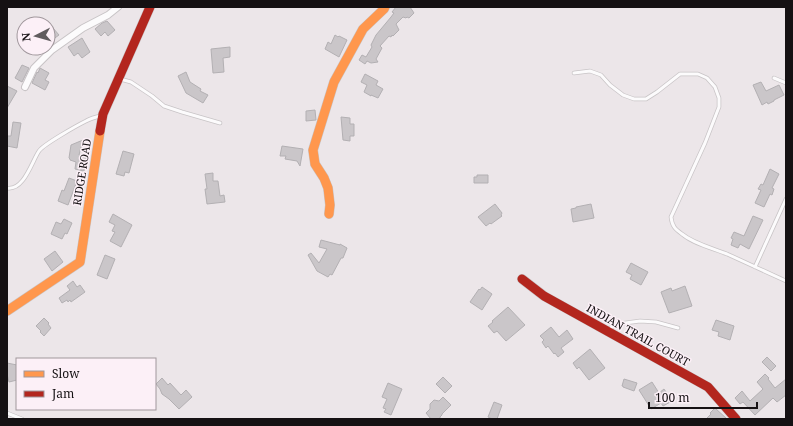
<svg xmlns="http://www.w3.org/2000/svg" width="793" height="426" font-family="'Noto Serif',serif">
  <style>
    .building { fill: #cac6c9; stroke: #b3b0b3 }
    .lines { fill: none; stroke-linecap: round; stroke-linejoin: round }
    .lane-casing { stroke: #c8c4c6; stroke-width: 4.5 }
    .street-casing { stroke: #c8c4c6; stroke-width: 8 }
    .slow-casing { stroke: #c8c4c6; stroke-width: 10 }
    .jam-casing { stroke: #c8c4c6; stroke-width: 10 }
    .lane { stroke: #fcfbfc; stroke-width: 3 }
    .street { stroke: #fcfbfc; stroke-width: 6 }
    .slow { stroke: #ff974d; stroke-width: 9 }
    .jam { stroke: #b3261e; stroke-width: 9 }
    .labels { text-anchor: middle; stroke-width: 3; stroke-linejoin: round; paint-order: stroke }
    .street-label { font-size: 11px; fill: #151113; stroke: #fcf0f7 }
  </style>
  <rect width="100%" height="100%" fill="#ece6e9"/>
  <path class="building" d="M396,7H410L414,13L409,18L407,17L406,18L403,17L396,24L399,30L393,36L392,35L391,37L389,36L380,46L382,48L376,59L378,62L371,63L367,61L365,64L359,60L362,55L366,57L372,47L371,45L376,35L391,17L394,13L392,12Z
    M107,21L115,30L108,36L105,32L101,36L95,29L102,23Z
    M48,24L52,29L53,28L59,35L48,43Z
    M335,35L338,37L339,36L347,40L339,57L325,49L328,42L331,44Z
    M82,38L90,52L82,58L78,53L74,56L68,47Z
    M230,47V57L223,58L224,72L213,73L211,49Z
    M22,65L29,68L22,82L15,78Z
    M40,68L49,73L45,80L49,82L45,90L32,83L37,72L38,73Z
    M186,72L190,82L201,89L200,91L208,95L203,103L186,93L178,76Z
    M365,74L378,81L376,85L383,89L378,98L371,95V96L364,92L367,85L361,82Z
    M761,82L766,91L779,85L784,95L774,100V101L768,104L767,102L762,105L753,85Z
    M7,86L17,91L7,108Z
    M315,110L316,120L306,121V111Z
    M341,117L350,118V124H354V136H350V141L343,140Z
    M13,122L21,123L17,148L7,146V136H11Z
    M83,140L85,145L81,147L79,155L87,157L84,171L75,169L76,162L70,160V159L69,158L71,145Z
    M282,146L303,149L300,166L297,161L285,159L286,156H280Z
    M123,151L134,154L129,173L125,172L124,176L116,174Z
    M770,169L779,174L772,188L774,189L772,195L770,194L764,207L755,203L761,190L758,189L761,184L763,185Z
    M213,173V181H218L220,196L224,195L225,202L207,204L205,189H207L205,174Z
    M477,175H488V183H474V177H477Z
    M69,178L77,181L68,205L58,201L62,190L64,191Z
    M495,204L502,213L501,215L502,216L491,224L490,223L486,226L478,217Z
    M591,204L594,218L573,222L571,209L576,208V207Z
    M113,214L132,225L121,247L110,241L115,232L112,231L115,225L109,222Z
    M753,216L763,220L749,249L740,244L738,248L731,245L733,239L731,238L734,232L744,236Z
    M64,219L72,223L67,234L65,233L62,239L51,234L56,222L61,224Z
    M321,240L340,245V244L347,248L343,258H341L332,275L330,274L328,277L317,271L308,255L311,253L319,263L327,249L319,247Z
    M55,251L63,262L52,271L44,259Z
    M105,255L115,259L107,279L97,275Z
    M631,263L648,272L641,285L630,279L632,275L626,272Z
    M73,281L77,287L80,285L85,292L71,302L70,300L68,302L67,300L62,303L59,298L70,290L67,286Z
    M685,286L692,306L669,313L661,292L671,288L672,291Z
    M482,287L492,294L482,310L470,302L479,289L480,290Z
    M508,307L525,325L506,341L497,331L494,333L488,326L493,322L492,321Z
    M44,318L49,323L48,324L51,328L44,336L40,332L41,331L36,326Z
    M716,320L734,326L730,340L718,336L719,332L712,330Z
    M551,327L559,337L567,330L573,339L561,348L564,352L558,357L555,353L554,354L548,346L546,348L542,342L544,340L540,336Z
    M590,349L605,368L589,380L579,367L577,369L573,363Z
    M767,357L776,366L771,371L762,362Z
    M7,363L17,365V380L9,382L7,374Z
    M765,374L769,378L768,379L775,388L786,379V395L777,402L773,398L755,415L743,402L740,404L735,398L742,391L750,401L763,389L757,382Z
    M443,377L452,386L445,393L436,384Z
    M162,378L168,385L170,383L181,395L186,390L192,397L179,409L169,399L162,394L160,389L156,384Z
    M624,379L637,383L634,391L623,387V386H622Z
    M652,382L659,393L664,389L672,401L663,406L661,403L651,409L639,390Z
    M388,383L402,389L391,415L384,412L386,409L383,408L387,399L382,397Z
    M443,397L451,405L442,414V415L440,417V419H431L426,413L430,409V404L434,400L439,401Z
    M494,402L502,405L497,419H492L488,417Z
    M715,408L727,419H706L711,414L710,413Z"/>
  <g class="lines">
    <g class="lane-casing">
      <path id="lane" d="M574,73L590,71L601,75L610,85L623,95L634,99H646L657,92L680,74H698L707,78L715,87L719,98V107L705,143L671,217C672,226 675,229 682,234C694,244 712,248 727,254C747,263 766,272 786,281
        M774,78L786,83
        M120,79L131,82L152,96L164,106L182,112L220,123
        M7,188C24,191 32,161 39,151C44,144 78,125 86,121C91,118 96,117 101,116
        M755,267L786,199
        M608,330L613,326L618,324L640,321L656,322L678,328
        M7,413L22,419"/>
    </g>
    <g class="street-casing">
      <path id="street" d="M25,87L34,68L52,50L83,28L108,15L118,7"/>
    </g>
    <g class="slow-casing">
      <path id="slow" d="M329,214L330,205L328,188L324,178L315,164L313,150L334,82L363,29L384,9L385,7
        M7,311L80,262L100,131"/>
    </g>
    <g class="jam-casing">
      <path id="jam" d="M100,131L103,114L150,7
        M522,279L544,296L708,387L736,419"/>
    </g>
    <use href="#lane" class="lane"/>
    <use href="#street" class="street"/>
    <use href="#slow" class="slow"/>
    <use href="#jam" class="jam"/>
  </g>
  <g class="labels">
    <g class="street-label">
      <text transform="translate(82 172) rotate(-81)" y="4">RIDGE ROAD</text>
      <text transform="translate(638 335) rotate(29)" y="4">INDIAN TRAIL COURT</text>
    </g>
  </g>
  <rect width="793" height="426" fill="none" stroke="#151113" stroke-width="16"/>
  <rect x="16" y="358" width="140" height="52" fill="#fcf0f7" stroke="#a0979c"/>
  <rect x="24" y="371" width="20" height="6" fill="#ff974d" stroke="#a0979c"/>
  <text x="52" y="378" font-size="12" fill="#151113">Slow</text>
  <rect x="24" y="391" width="20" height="6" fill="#b3261e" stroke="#a0979c"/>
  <text x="52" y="398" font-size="12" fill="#151113">Jam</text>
  <g transform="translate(36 36) rotate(264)"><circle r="19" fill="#fcf0f7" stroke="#a0979c"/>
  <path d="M0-3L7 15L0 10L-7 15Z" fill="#605c5e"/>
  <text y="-6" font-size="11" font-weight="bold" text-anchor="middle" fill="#151113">N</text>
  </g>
  <path d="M649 402v6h108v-6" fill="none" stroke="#151113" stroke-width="2"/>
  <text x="655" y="402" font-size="12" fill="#151113" stroke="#fcf0f7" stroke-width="3" paint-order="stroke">100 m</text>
</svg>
